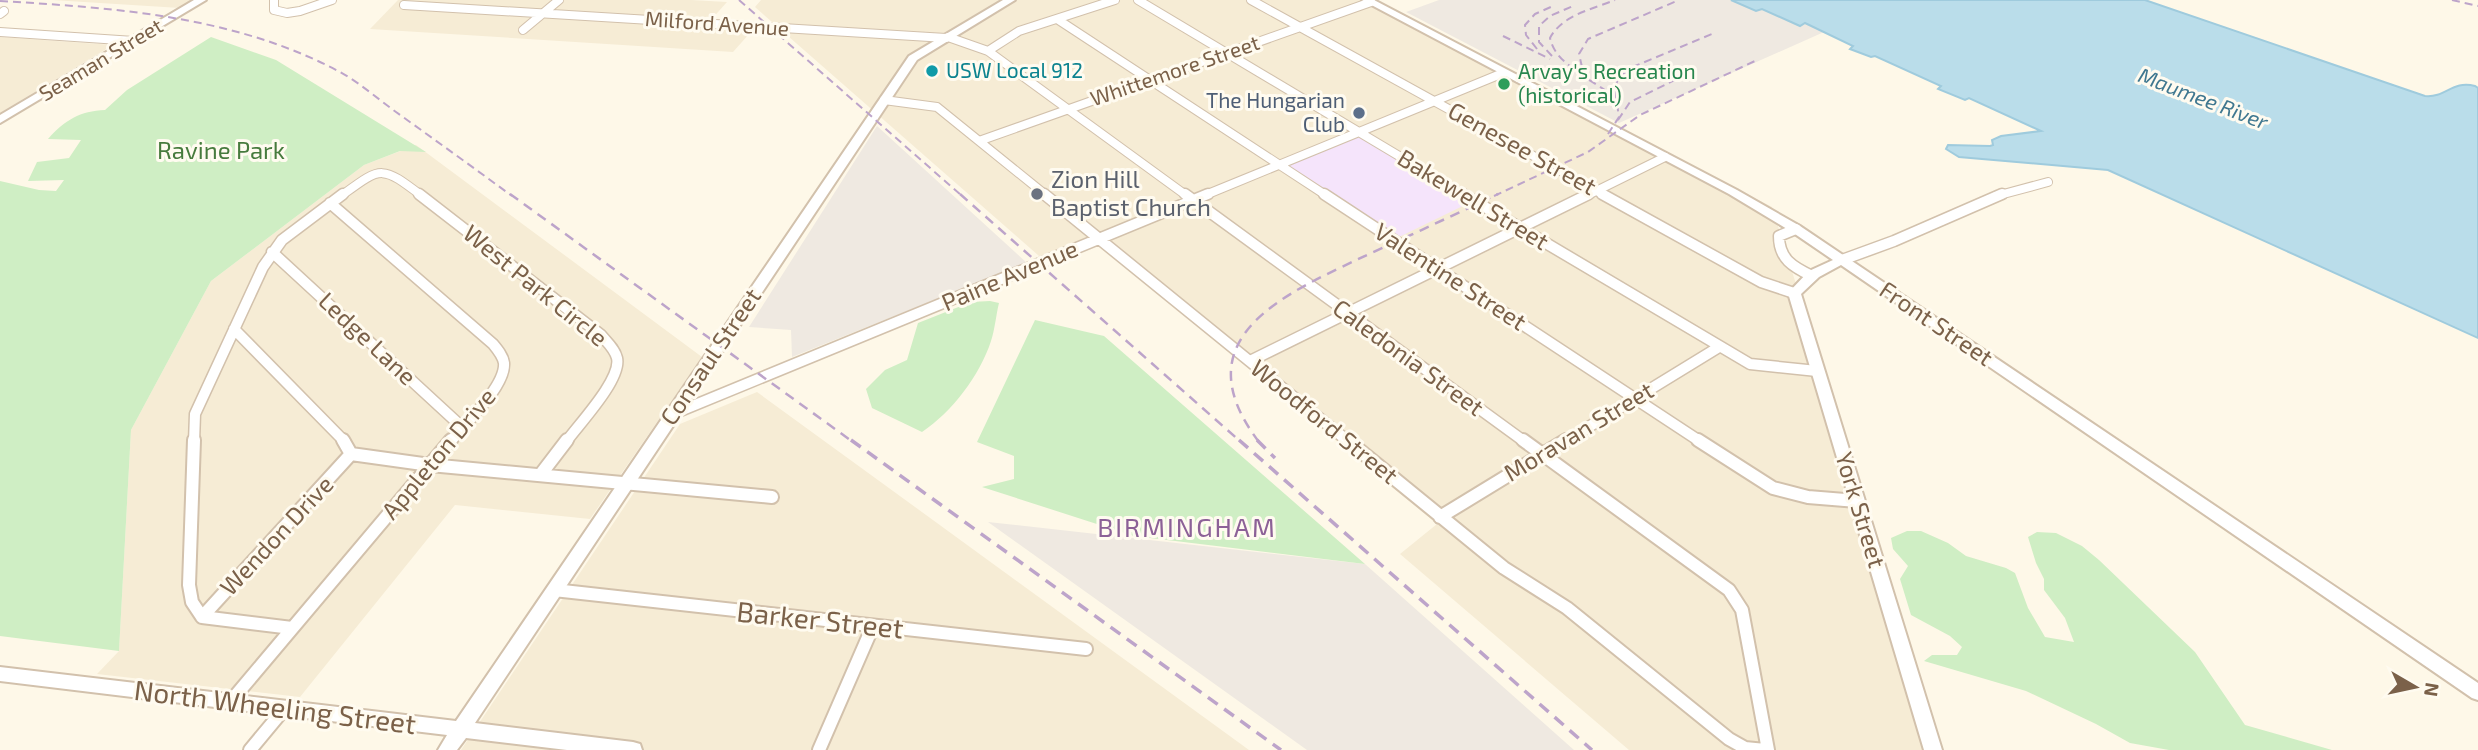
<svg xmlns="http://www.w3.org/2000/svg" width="2478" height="750" font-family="'Exo 2',sans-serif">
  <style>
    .residential { fill: #f6ecd5 }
    .industrial { fill: #efe9e1 }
    .education { fill: #f5e4fb }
    .green { fill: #cfeec4 }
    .water { fill: #baddea; stroke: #9fcbdd; stroke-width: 2 }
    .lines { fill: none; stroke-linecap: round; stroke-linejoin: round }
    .minor-far2-casing { stroke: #d2c1ac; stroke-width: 10 }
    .minor-far1-casing { stroke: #d2c1ac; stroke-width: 13 }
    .minor-casing { stroke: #d2c1ac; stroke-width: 16 }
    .tertiary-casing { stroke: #d2c1ac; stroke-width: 4 }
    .minor-far2 { stroke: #fff; stroke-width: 8 }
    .minor-far1 { stroke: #fff; stroke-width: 10 }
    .minor { stroke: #fff; stroke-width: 12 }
    .tertiary { fill: #fff; fill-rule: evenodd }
    .rail-far2 { stroke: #bda4ca; stroke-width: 2; stroke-dasharray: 8 5; stroke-linecap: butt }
    .rail-far1 { stroke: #bda4ca; stroke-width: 2.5; stroke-dasharray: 10 7; stroke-linecap: butt }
    .rail { stroke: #bda4ca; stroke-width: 3.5; stroke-dasharray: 12 8; stroke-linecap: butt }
    .culture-dot { fill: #0f9aa8; stroke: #fffbf0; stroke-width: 2.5 }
    .leisure-dot { fill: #2e9e5b; stroke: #fffbf0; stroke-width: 2.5 }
    .service-dot { fill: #5c6f8a; stroke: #fffbf0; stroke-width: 2.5 }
    .worship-dot { fill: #6b7280; stroke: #fffbf0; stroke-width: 2.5 }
    .labels { text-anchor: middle; stroke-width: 6; stroke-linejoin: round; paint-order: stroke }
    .far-street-label { font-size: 21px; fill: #7b6149; stroke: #fffbf0 }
    .far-culture-label { font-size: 21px; fill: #0d838f; stroke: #fffbf0; text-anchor: start }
    .far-leisure-label { font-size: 21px; fill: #27864d; stroke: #fffbf0; text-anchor: start }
    .far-water-label { font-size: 21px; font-style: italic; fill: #407890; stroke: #fffbf0 }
    .far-service-label { font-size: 21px; fill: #4e5e75; stroke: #fffbf0; text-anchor: end }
    .street-label { font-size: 24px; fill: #7b6149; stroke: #fffbf0 }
    .park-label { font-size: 24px; fill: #477b3d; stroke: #fffbf0 }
    .worship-label { font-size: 24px; fill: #5b616d; stroke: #fffbf0; text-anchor: start }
    .neighbourhood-label { font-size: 26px; letter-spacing: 2px; fill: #8c6197; stroke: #fffbf0 }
    .near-street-label { font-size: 28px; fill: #7b6149; stroke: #fffbf0 }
  </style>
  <rect width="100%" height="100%" fill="#fef8e8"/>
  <path class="residential" d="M52,0H194L180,8Z
    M398,0H691L727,2L710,21L758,24L733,52L370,29Z
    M761,0H1373L1772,207L1941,750H1629L1400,554L1437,524L1097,243L1047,263L755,7Z
    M0,37L113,45L0,113Z
    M416,145L702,357L590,519L455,505L300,697L97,674L119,651L131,430L211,281L364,165Z
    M757,392L1249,750H461L680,424Z"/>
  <path class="industrial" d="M1439,0H1731L1756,11L1762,9L1805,23L1824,32L1619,123L1406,12Z
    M877,126L1027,263L792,357L791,330L749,327Z
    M988,522L1365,564L1574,750H1307Z"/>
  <path class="education" d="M1360,136L1471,202L1397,238L1287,165Z"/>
  <path class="green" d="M211,37L276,60L426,152L400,151L364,165L211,281L131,430L119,651L0,636V181L39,190L56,191L64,180L28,181L37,162L69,158L81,140L48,139C65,120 80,111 105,110L127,90Z
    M990,301L999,303C996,315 995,329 991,341C980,375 952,412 922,432L872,408L866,389L885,370L907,360L918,323L971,302Z
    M1035,320L1104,336L1365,564L1134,536L982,487L1014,479V456L977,442Z
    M1907,531H1921L1948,543L1966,556L2006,568L2015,573L2028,608L2045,637L2074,642L2065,618L2044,590V579L2036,563L2028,537L2037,532L2056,533L2082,546L2099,560L2195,652L2245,725L2332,750H2169L2130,743L2096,724L2026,691L1924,661L1932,655H1957L1962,647L1950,636L1911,615L1900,579L1908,566L1893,549L1891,538Z"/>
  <path class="water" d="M1731,0H2145L2425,96C2446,98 2452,80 2475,86L2478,88V338L2108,170L1959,157L1946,149L1948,145L1990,146L1993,145L1992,140L2001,136L2041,131L1969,98L1965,100L1938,89L1941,86L1875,56L1871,57L1850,49L1853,46L1805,23L1800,26L1762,9L1756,11Z"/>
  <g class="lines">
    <g class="minor-far2-casing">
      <path id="minor-far2" d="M274,0V10L287,13L300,11L332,0
        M1138,0L1466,196
        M1251,0L1606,196
        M404,5L946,38
        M0,14L4,11
        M1057,19L1327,196
        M523,30L559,0
        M0,32L134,41
        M948,37L988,51L1187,196
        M988,51L1019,31L1115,0
        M884,100L937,107L1047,196
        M979,141L1371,2
        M341,196C382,166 381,165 422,196
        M1203,196L1503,73
        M1586,196L1665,157
        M1996,196L2048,182"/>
    </g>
    <g class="minor-far1-casing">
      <path id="minor-far1" d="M419,194L601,335C607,342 615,349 617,358C622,379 579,424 566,442
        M1044,194L1349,442
        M1185,194L1525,442
        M1324,194L1701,442
        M1463,194L1750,364L1817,371
        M1602,194L1761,282L1794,293
        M330,203L493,344C498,350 503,356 504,363C506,386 464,425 450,442
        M1796,229L1779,236C1779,259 1793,267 1812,276
        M272,252L462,427
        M1842,260L1894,241L2002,194
        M234,329L345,442
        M1250,361L1589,194
        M673,414L1208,194
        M194,442L195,414L263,267L282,240L343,194
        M1564,442L1719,347"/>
    </g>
    <g class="minor-casing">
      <path id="minor" d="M194,440L189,585L192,602L202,617L292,628
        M343,440L351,454L430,465L772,497
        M1347,440L1504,568L1567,608L1729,739L1745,748L1765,750
        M1523,440L1729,590L1742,610L1768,750
        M1698,440L1773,488L1808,497L1857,501
        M541,474L567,440
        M1440,517L1566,440
        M554,590L1086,649
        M202,617L351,454
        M231,701L451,440
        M250,750L285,708
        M819,750L873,626"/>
    </g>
    <g class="tertiary-casing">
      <path id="tertiary" d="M194,0H206L0,123V115Z
        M1003,0H1015L917,60L475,723L633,742L640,744L642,750H567L466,738L457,750H438L447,735L0,681V667L456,721L909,56Z
        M1362,0H1374L1737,190L1800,226L2478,683V700L2472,698L1841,265L1819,277L1801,294L1942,750H1924L1788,293L1809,271L1833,260L1792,232L1729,194Z"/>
    </g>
    <use href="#minor-far2" class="minor-far2"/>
    <use href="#minor-far1" class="minor-far1"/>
    <use href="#minor" class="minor"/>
    <use href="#tertiary" class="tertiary"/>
    <path class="rail-far2" d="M739,0L962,196
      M2452,0L2478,6
      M0,1C117,8 235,16 340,72C360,83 378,99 396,112C435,140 474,168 512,196
      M1503,36L1550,59
      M1537,49L1526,35L1525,25L1535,14L1553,6
      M1552,56L1539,42V26L1550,16L1573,6
      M1582,67L1579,54L1588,39L1679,0
      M1578,73L1605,90
      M1585,77C1570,66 1554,57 1550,38C1562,15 1593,9 1615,0
      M1618,120L1630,102L1683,76
      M1608,134L1619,117L1615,91L1618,77L1635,66L1712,34
      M1494,196L1588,152L1640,115L1757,60"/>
    <path class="rail-far1" d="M510,194L853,442
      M960,194L1241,442
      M1259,442C1179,337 1287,293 1367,255C1411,235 1454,215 1498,194"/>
    <path class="rail" d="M851,440L1281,750
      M1239,440L1592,750
      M1257,440L1275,458"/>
  </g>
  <circle class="culture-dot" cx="932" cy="71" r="7"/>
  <circle class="leisure-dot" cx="1504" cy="84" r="7"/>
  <circle class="service-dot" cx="1359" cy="113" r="7"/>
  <circle class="worship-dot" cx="1037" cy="194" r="7"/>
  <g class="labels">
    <g class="far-street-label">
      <text transform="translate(717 24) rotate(4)" y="7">Milford Avenue</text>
      <text transform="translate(101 60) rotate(-31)" y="7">Seaman Street</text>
      <text transform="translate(1175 71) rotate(-19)" y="7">Whittemore Street</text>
    </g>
    <g class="far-culture-label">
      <text x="946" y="78">USW Local 912</text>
    </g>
    <g class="far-leisure-label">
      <text x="1518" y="79">Arvay's Recreation<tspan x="1518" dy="24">(historical)</tspan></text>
    </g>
    <g class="far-water-label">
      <text transform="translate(2203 99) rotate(21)" y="7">Maumee River</text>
    </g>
    <g class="far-service-label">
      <text x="1345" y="108">The Hungarian<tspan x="1345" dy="24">Club</tspan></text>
    </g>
    <g class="street-label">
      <text transform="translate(1522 149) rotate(29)" y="8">Genesee Street</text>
      <text transform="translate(1473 200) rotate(31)" y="8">Bakewell Street</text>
      <text transform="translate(1010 276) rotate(-23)" y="8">Paine Avenue</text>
      <text transform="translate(1450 277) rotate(33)" y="8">Valentine Street</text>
      <text transform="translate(535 286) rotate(39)" y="8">West Park Circle</text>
      <text transform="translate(1936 324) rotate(34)" y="8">Front Street</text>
      <text transform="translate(367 339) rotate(43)" y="8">Ledge Lane</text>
      <text transform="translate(711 357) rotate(-56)" y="8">Consaul Street</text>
      <text transform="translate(1408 358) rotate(36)" y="8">Caledonia Street</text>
      <text transform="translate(1324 422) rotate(39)" y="8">Woodford Street</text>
      <text transform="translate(1579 432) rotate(-31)" y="8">Moravan Street</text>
      <text transform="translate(439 454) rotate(-50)" y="8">Appleton Drive</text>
      <text transform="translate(1860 510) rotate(73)" y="8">York Street</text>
      <text transform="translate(277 536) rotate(-47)" y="8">Wendon Drive</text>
    </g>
    <g class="park-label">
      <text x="221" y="159">Ravine Park</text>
    </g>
    <g class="worship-label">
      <text x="1051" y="188">Zion Hill<tspan x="1051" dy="28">Baptist Church</tspan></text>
    </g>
    <g class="neighbourhood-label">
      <text x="1187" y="537">BIRMINGHAM</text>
    </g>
    <g class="near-street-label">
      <text transform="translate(820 620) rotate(6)" y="10">Barker Street</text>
      <text transform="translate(275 707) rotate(7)" y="10">North Wheeling Street</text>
    </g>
  </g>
  <g transform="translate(2415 687) rotate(99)" stroke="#fffbf0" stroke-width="5" paint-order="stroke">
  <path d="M0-5L12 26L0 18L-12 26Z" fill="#7b6149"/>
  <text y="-10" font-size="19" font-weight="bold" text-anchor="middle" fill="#7b6149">N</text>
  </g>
</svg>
